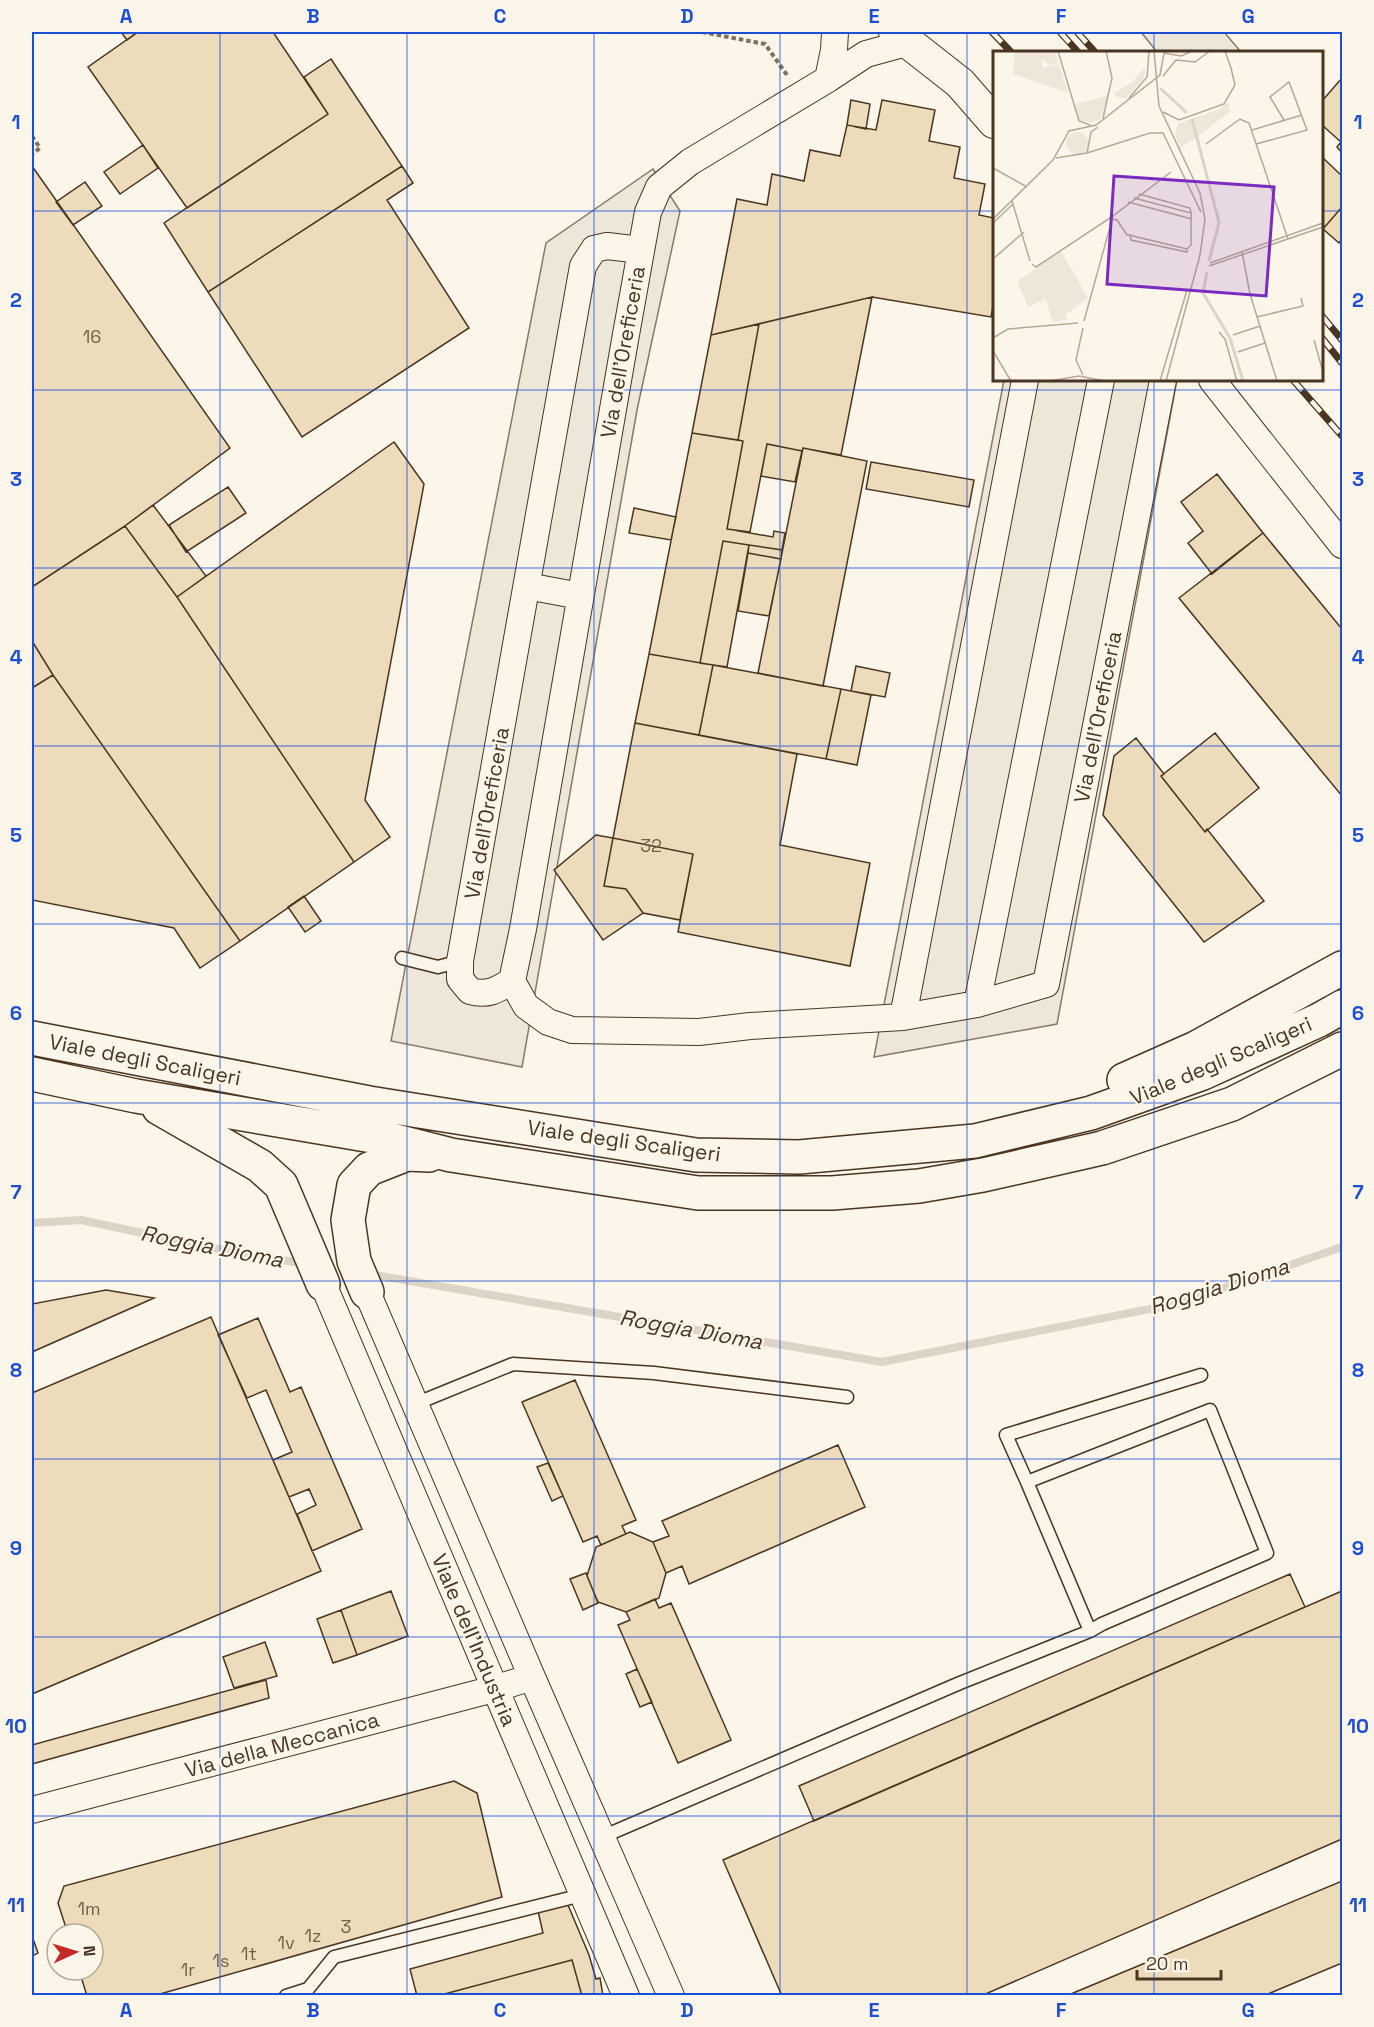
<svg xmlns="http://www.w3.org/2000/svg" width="1374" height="2027" font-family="'Space Grotesk',sans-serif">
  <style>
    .parking { fill: #ede7d9; stroke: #887966; stroke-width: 1.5 }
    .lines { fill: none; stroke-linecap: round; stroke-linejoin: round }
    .stream { stroke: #dcd4c6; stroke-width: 8 }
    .building { fill: #ecdcbc; stroke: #4a3520; stroke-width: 1.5 }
    .service-casing { stroke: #4a3520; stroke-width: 15 }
    .minor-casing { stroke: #4a3520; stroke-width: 28 }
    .tertiary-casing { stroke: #4a3520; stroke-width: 34 }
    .trunk-casing { stroke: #4a3520; stroke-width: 36 }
    .path { stroke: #7f6f5c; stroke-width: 4; stroke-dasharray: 4.5 3; stroke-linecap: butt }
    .service { stroke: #fbf6e9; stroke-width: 12 }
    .minor { stroke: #fbf6e9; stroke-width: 26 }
    .tertiary { stroke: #fbf6e9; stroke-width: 32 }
    .trunk { stroke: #fbf6e9; stroke-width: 33 }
    .rail-casing { stroke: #4a3520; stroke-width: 7 }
    .rail { stroke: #fbf6e9; stroke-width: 4.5; stroke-dasharray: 14; stroke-linecap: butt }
    .grid { fill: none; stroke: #1d4ed8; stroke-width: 1.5; stroke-opacity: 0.55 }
    .labels { text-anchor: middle; stroke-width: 4.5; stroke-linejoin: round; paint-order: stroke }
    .number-label { font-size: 18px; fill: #725f47 }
    .street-label { font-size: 21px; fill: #4a3520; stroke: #fbf6e9 }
    .water-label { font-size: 22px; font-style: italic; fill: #4a3520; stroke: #fbf6e9 }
    .inset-river { fill: none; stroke: #dcd4c6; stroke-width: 3 }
    .inset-road { fill: none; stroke: #b4a999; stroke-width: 1.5 }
    .view { fill: #7b2cbf; fill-opacity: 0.15; stroke: #7b2cbf; stroke-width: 3 }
    .inset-edge { fill: none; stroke: #4a3520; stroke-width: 3 }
    .neatline { fill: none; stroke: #1d4ed8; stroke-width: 2 }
    .grid-label { font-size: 20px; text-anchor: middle; font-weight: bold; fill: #1d4ed8 }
  </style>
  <rect width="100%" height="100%" fill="#fbf6e9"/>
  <path class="parking" d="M1141,32H1224L1241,52H1157Z
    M653,169L680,211L637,410L522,1067L391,1041L546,243Z
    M1004,380H1177L1057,1024L874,1057Z"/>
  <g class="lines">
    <path class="stream" d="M32,1223L81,1220L218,1249L306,1264
      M369,1274L882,1362L1180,1303L1342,1247"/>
  </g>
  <path class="building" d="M121,32H138L127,40Z
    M138,32H273L328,114L187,208L88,67Z
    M331,59L402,166L208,292L164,223L328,114L304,77Z
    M1342,78V153L1337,147L1341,142L1322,125V101Z
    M851,100L870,104L866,129L847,125Z
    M882,100L935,110L929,141L960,147L954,178L985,184L979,215L994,218V301L991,317L872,297L711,335L737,199L767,205L772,174L804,181L810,150L840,156L847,125L876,130Z
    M143,145L158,168L120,194L104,172Z
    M1322,157L1342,176V207L1323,229Z
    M32,166L230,448L125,526L32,587Z
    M402,166L413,183L387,200L469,328L302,437L208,292Z
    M85,182L102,206L73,225L56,202Z
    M1342,207V239L1339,243L1323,229Z
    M872,297L841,455L803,448L802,451L767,444L750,532L727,529L743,441L738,440L759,324Z
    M759,324L738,440L692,433L711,335Z
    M692,433L743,441L727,529L773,537L774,531L785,533L782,550L723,541L700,663L649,654Z
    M394,442L424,484L365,800L390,837L354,862L177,597Z
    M767,444L802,451L795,482L761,476Z
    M803,448L867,461L823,686L758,673Z
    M871,462L974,480L969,507L866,489Z
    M1217,474L1263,533L1212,574L1188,543L1203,531L1181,502Z
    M228,487L246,513L186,552L169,525Z
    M153,505L206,576L177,597L125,526Z
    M634,508L676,517L671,540L629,533Z
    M125,526L177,597L354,862L240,941L53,675L32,641V587Z
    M1263,533L1342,629V796L1179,598Z
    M723,541L749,545L727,667L700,663Z
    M749,545L782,550L781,559L748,553Z
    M748,553L781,559L769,616L738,611Z
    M32,641L53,675L32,688Z
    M649,654L713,665L699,735L635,723Z
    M713,665L841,689L826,759L699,735Z
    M856,666L890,673L885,697L851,691Z
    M53,675L240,941L200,968L174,928L32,900V688Z
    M841,689L871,695L857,765L826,759Z
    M635,723L797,754L780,845L870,863L850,966L678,932L693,854L613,838Z
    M1215,733L1259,788L1205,832L1161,776Z
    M1136,738L1164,774L1161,776L1205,832L1207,829L1264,901L1204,942L1103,815L1114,756Z
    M596,835L613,838L604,886L626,889L643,913L603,940L554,870Z
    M613,838L693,854L680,920L643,913L626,889L604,886Z
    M304,896L321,921L305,932L288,907Z
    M106,1290L154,1298L32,1352V1304Z
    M211,1317L321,1571L32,1694V1393Z
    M258,1318L290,1392L301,1387L362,1529L312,1551L297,1514L316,1505L309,1489L289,1497L273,1460L292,1452L266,1390L247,1398L218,1335Z
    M575,1380L636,1520L622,1526L626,1534L601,1545L597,1536L583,1542L522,1402Z
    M838,1445L865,1507L689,1584L682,1566L666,1573L653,1542L669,1536L662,1521Z
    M548,1463L563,1496L552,1501L537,1467Z
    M630,1532L653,1542L666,1573L659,1598L626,1612L598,1602L587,1576L596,1547Z
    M586,1573L598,1603L583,1610L570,1579Z
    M1290,1574L1305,1607L814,1821L799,1786Z
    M391,1591L408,1636L357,1655L341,1610Z
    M1342,1591V1839L981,1996H782L723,1860Z
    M655,1599L659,1608L671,1603L731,1740L678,1763L618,1625L630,1620L626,1612Z
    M341,1610L357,1655L333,1663L317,1619Z
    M265,1642L277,1676L234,1688L223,1657Z
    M637,1669L652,1702L640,1707L626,1674Z
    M266,1680L269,1698L32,1764V1745Z
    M454,1781L477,1793L502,1897L153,1996H87L79,1970H93V1934H68L58,1903L64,1886Z
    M1342,1881V1963L1263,1996H1066Z
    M568,1905L589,1955L596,1979L600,1978L603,1996H582L572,1960L437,1996H417L410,1969L543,1933L538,1911Z
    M32,1936L38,1953L32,1956Z
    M572,1960L582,1996H437Z"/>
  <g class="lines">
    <g class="service-casing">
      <path id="service" d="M402,958L438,967L460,961
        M415,1404L513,1364L654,1373L847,1397
        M1027,1482L1006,1435L1201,1375
        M602,1837L960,1683L1090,1631L1102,1624L1267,1553L1210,1410L1027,1482L1090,1631
        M286,1996L308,1989L334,1957L582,1895"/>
    </g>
    <g class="minor-casing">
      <path id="minor" d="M828,79L866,54L910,42
        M641,250L607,246L594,249L583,266L460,961V979L470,991C488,996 497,990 512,981L523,929L625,340L648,212L659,187L690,162L828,79L834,50L835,32
        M1212,380L1342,545
        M527,586L580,596
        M512,981L526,1006L548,1022L572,1030L699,1032L750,1026L903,1017L977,1004L1101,380
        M977,1004L1046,984L1163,380
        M903,1017L1025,380
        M323,1284L626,1996
        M367,1292L532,1677L671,1996
        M32,1810L494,1689L532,1677"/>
    </g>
    <g class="tertiary-casing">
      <path id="tertiary" d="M895,32L960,83L994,122"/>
    </g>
    <g class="trunk-casing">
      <path id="trunk" d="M32,1038L369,1103L696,1155L799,1157L975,1141L1091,1113L1203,1073L1319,1020L1342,1007
        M32,1074L136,1096L384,1138L451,1155L698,1193H832L919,1186L983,1175L1102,1148L1232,1104L1342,1049
        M1124,1080L1196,1048L1342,968
        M159,1108L260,1166L281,1185L323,1284
        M367,1292L354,1261L348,1220L354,1185L369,1169L407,1154L429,1155"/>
    </g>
    <path class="path" d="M702,32L765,44L787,75
      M32,136L40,148L32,154"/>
    <use href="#service" class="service"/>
    <use href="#minor" class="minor"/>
    <use href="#tertiary" class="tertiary"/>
    <use href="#trunk" class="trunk"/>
    <g class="rail-casing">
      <path id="rail" d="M992,32L1011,52
        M1060,32L1078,52
        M1077,32L1095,52
        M1322,316L1342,340
        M1322,338L1342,363
        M1293,380L1342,436"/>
    </g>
    <use href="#rail" class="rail"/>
  </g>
  <path class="grid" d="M220,32V1996M407,32V1996M594,32V1996M780,32V1996M967,32V1996M1154,32V52M32,211H994M1322,211H1342M1154,380V1996M32,390H1342M32,568H1342M32,746H1342M32,924H1342M32,1103H1342M32,1281H1342M32,1459H1342M32,1637H1342M32,1816H1342"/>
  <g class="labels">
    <g class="number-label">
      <text x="92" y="343">16</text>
      <text x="651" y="852">32</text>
      <text x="89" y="1915">1m</text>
      <text x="346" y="1933">3</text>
      <text x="313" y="1942">1z</text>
      <text x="286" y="1949">1v</text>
      <text x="249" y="1960">1t</text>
      <text x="221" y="1967">1s</text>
      <text x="188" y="1976">1r</text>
    </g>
    <g class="street-label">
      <text transform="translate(623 352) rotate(-80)" y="7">Via dell'Oreficeria</text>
      <text transform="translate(1098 717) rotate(-79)" y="7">Via dell'Oreficeria</text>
      <text transform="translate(487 813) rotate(-80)" y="7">Via dell'Oreficeria</text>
      <text transform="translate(145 1060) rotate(11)" y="7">Viale degli Scaligeri</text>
      <text transform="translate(1221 1061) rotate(-23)" y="7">Viale degli Scaligeri</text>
      <text transform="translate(624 1141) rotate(8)" y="7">Viale degli Scaligeri</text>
      <text transform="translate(474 1640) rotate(67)" y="7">Viale dell'Industria</text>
      <text transform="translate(282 1745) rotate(-15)" y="7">Via della Meccanica</text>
    </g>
    <g class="water-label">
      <text transform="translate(212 1246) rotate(11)" y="8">Roggia Dioma</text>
      <text transform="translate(1219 1286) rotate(-17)" y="8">Roggia Dioma</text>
      <text transform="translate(691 1329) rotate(10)" y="8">Roggia Dioma</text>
    </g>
  </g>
  <g transform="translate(993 51)">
    <rect width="330" height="330" fill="#fbf6e9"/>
    <path d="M22,0H62L65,12L58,14L49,8V17L66,13L75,42L20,23ZM152,16L151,27L133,47L123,46L121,42L140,31ZM116,44L107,68L97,72L86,69L82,53ZM235,51L237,61L187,98L182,82L186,72L225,59ZM73 92a11 11 0 1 1 22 0a11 11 0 1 1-22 0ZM68,200L95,247L72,264L74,269L60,271L53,248L35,256L24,231Z" fill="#ede6d9"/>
    <path class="inset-river" d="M167,37L194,62M199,68L226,171L216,210M214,221L210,242L237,287L250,330"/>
    <path class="inset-road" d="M65,0L86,70L97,74M161,0L166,55L207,142L212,168L207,204L173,330M232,0L238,17M170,25L183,9L202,11L217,0M136,47L154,26L156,0M170,61L186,69L231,53L242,34L238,17M110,67L119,27L113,0M259,79L309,64M213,93L247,68L256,72L295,188M263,93L314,79L296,31L277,46L291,69M94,102L157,82H170L208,161M63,107L94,102L98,81L105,76M0,117L34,136M146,143L197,157L198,162M141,147L198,162V194L194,198M19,150L37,210M135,151L199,168M0,168L60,109L76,80L103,74L167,24L171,2L188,5L197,1M119,168L124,169L134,184H137L144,186L190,197L194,198V201L138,189L137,184M0,172L20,153M249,201L257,243L284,330M0,208L31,181M217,212L330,172M39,213L43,216L120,165M216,215L330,176M264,266L310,255L308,247M91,270L120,165L178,121M90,277L83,309L90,324M226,281L232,288L244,330M240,284L267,275M0,287L15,278L85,272M321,289L330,321M0,300L18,330M245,301L272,292M57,330L86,325L112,330M167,330L194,239"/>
    <path class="view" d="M121,125L281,136L273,245L114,233Z"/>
    <rect width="330" height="330" class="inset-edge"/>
  </g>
  <rect width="1374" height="2027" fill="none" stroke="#fbf6e9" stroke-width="66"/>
  <g transform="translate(75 1952) rotate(86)"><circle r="28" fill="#fbf6e9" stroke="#b4a999" stroke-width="1.5"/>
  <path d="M0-4.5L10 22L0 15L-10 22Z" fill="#c62828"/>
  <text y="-9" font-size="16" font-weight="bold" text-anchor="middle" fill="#4a3520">N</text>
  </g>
  <path d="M1137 1970v9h84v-9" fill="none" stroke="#4a3520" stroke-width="3"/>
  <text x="1146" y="1970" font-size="18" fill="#4a3520" stroke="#fbf6e9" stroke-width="4.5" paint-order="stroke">20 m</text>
  <rect x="33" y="33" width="1308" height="1961" class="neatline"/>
  <g class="grid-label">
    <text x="126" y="23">A</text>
    <text x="313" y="23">B</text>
    <text x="500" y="23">C</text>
    <text x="687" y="23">D</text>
    <text x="874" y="23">E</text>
    <text x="1061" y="23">F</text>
    <text x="1248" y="23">G</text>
    <text x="16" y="129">1</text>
    <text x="1358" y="129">1</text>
    <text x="16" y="307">2</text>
    <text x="1358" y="307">2</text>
    <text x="16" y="486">3</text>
    <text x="1358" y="486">3</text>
    <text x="16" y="664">4</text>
    <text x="1358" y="664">4</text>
    <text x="16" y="842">5</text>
    <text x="1358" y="842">5</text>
    <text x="16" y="1020">6</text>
    <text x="1358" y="1020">6</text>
    <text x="16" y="1199">7</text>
    <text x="1358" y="1199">7</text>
    <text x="16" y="1377">8</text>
    <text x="1358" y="1377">8</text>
    <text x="16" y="1555">9</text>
    <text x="1358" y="1555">9</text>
    <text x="16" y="1733">10</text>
    <text x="1358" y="1733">10</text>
    <text x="16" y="1912">11</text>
    <text x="1358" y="1912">11</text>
    <text x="126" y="2017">A</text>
    <text x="313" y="2017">B</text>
    <text x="500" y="2017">C</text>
    <text x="687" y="2017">D</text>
    <text x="874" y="2017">E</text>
    <text x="1061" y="2017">F</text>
    <text x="1248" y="2017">G</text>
  </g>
</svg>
